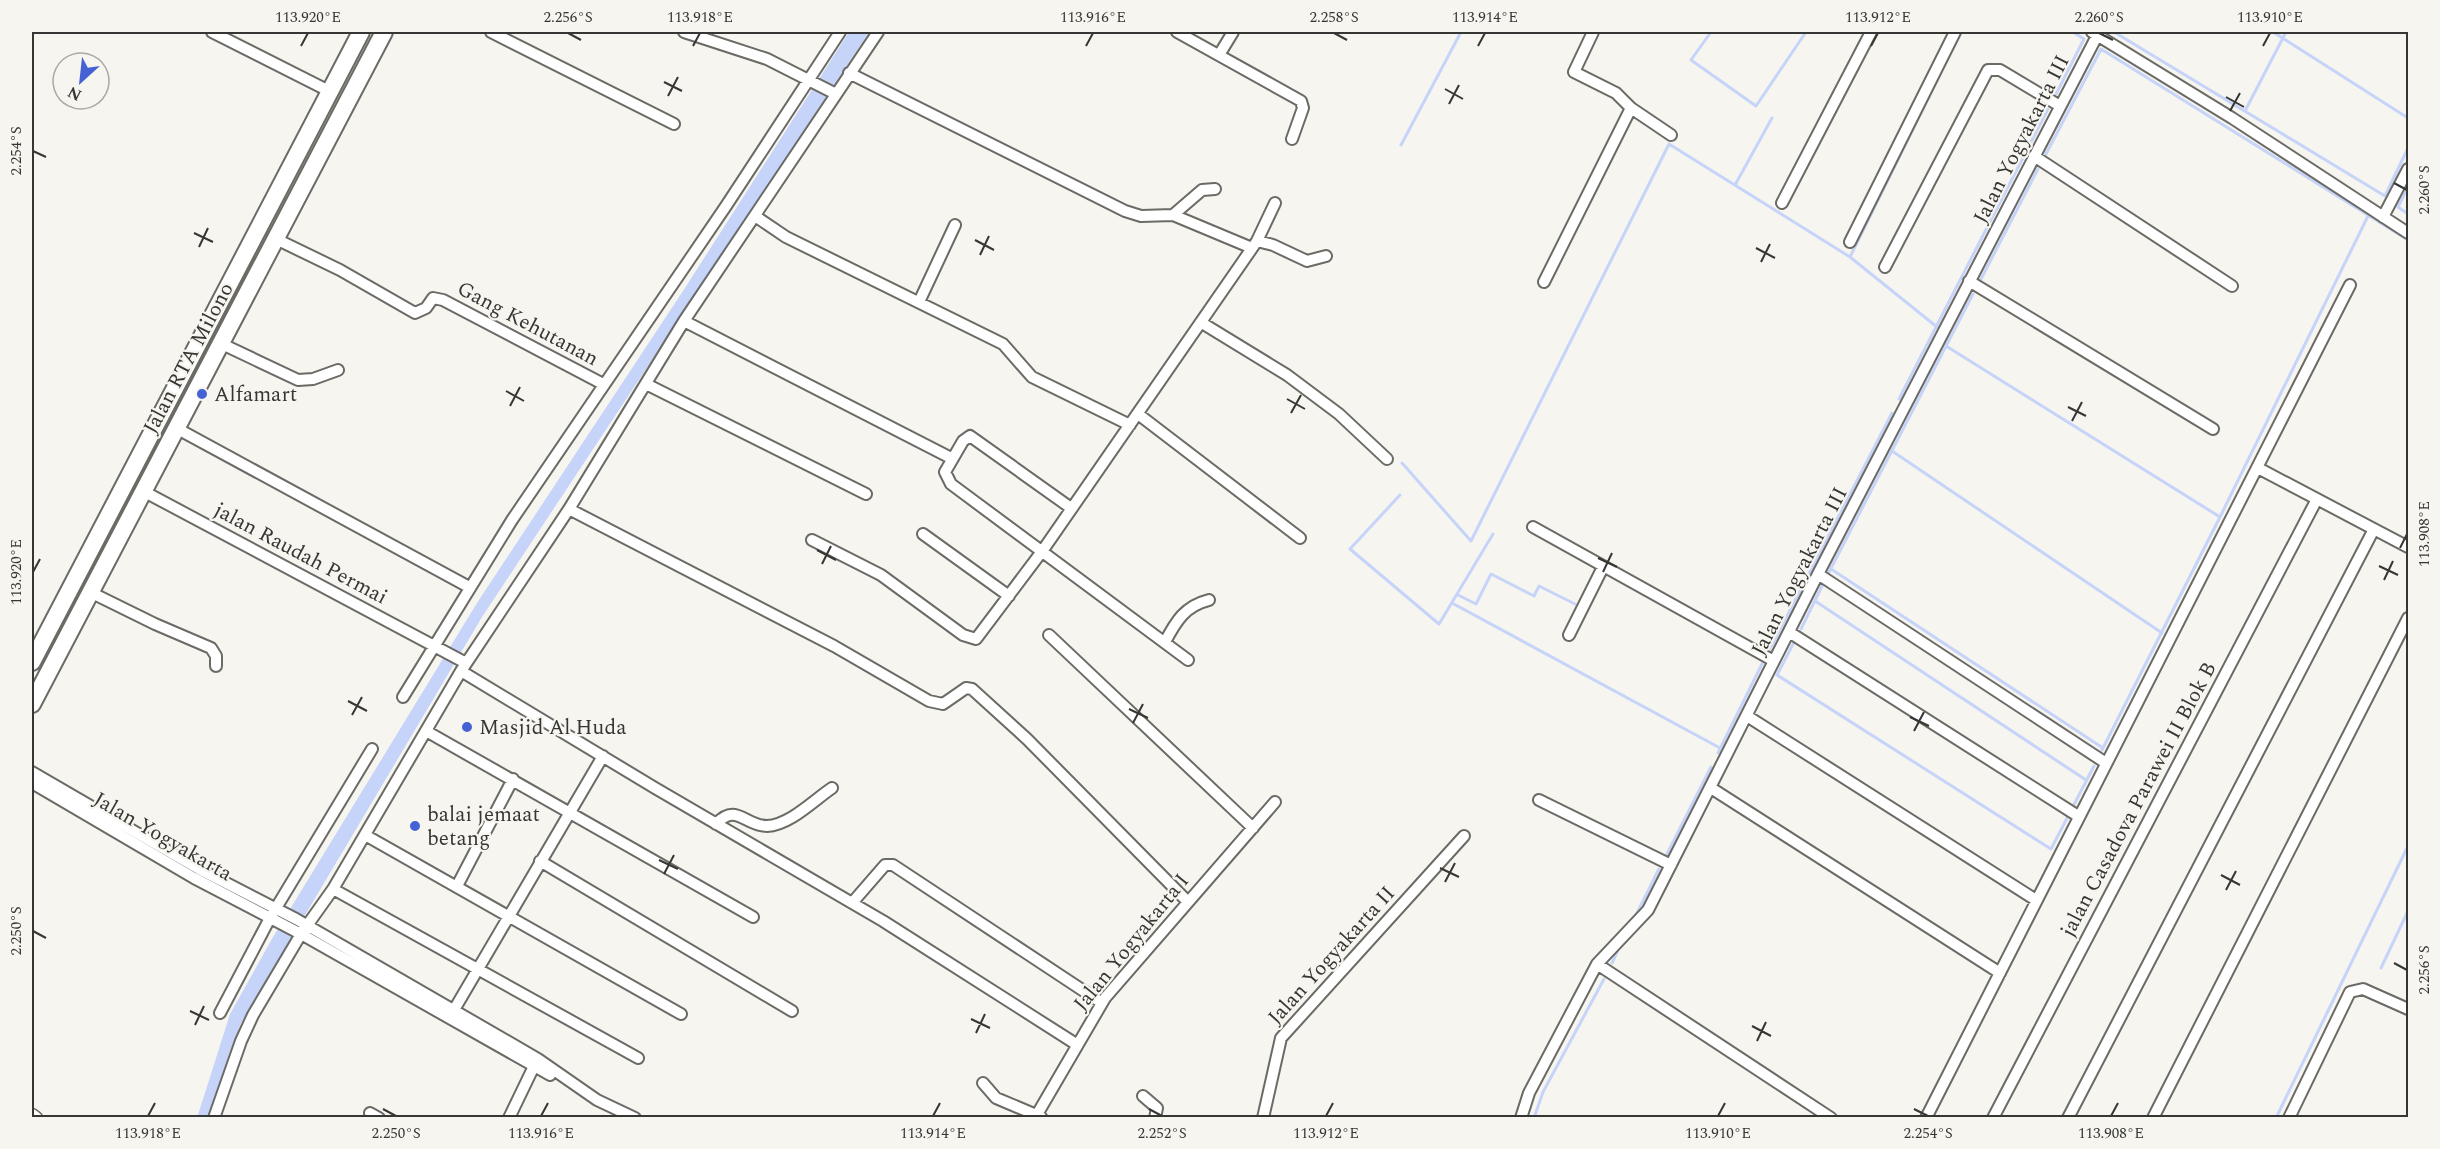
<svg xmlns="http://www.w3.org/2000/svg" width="2440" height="1149" font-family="Spectral,serif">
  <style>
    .water { fill: #c6d4f9 }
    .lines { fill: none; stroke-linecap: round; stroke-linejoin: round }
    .stream { stroke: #c6d4f9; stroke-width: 3 }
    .minor-casing { stroke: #6b6a65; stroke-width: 14 }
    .tertiary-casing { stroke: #6b6a65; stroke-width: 15 }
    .trunk-casing { stroke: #6b6a65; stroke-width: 20 }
    .minor { stroke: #fff; stroke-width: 10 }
    .tertiary { stroke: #fff; stroke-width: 12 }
    .trunk { stroke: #fff; stroke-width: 16 }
    .ticks { fill: none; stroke: #363634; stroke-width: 2 }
    .poi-dot { fill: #4562d5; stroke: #f6f5ef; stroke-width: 2 }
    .labels { text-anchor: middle; stroke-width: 4.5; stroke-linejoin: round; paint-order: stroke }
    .street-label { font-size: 21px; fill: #363634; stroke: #f6f5ef }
    .poi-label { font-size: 21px; fill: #363634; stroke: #f6f5ef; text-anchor: start }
    .neatline { fill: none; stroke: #363634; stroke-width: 2 }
    .ticks-label { font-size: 15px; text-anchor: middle; fill: #363634 }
  </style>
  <rect width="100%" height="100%" fill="#f6f5ef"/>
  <path class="water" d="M849,32H869L482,617L241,1023L229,1054L212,1117L197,1118L230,1014L273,937L477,603L683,291Z"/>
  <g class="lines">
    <path class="stream" d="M1711,32L1691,60L1756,106L1806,32
      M2114,32L2385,196L2408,148
      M2273,32L2408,118
      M2056,94L2084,39L2073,32
      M2245,111L2286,32
      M1401,145L1461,32
      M2046,154L2101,49L2408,240
      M1735,185L1772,118
      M2408,187L2398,207L2408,214
      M1850,257L1940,74
      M1981,279L2038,169
      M1973,294L1946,346L2220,517L2368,216
      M1899,399L2048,109
      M1892,451L2162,633
      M1402,463L1471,541L1669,144L1850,257L1937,327
      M1400,495L1350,549L1439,624L1493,534
      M1831,569L2103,748
      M1827,576L1946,346
      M1458,595L1476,604L1491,574L1534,596L1539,586L1575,604
      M1815,601L2086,780
      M1452,603L1720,748
      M1801,629L1824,582
      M1793,644L1777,675L2051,849L2094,766
      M1770,649L1892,413
      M2102,750L2220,517
      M1718,753L1762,664
      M1667,854L1711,767
      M1636,915L1659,869
      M1612,963L1618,950
      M2381,968L2408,911
      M1534,1118L1543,1092L1604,979
      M2276,1118L2408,846"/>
    <g class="minor-casing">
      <path id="minor" d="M212,32L329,91
        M491,32L674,124
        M684,32L767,59L836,94
        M1177,32L1301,101L1303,108L1292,139
        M1593,32L1574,72L1616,93L1631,108L1671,135
        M2092,32L2232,118L2408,233
        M1219,55L1233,32
        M849,73L1125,211L1141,216L1173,215L1252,248
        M2034,156L2232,286
        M1782,203L1871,32
        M1173,215L1202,190L1215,189
        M755,216L786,237L1003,344L1032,377L1130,425
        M2383,217L2408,169
        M276,239L340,270L415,313L426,308L433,298L443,300L603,384
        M1257,241L1275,203
        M1850,242L1955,32
        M1885,267L1988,70H2000L2060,106
        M1969,281L2213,429
        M1544,282L1631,108
        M919,302L955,225
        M684,321L951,458
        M1202,323L1287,375L1339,414L1387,459
        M222,344L298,380L313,379L338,370
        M646,384L866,494
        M1138,414L1300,538
        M176,428L469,587
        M2258,468L2408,547
        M143,491L466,663
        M1071,508L970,436L963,441L945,472L951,484L1188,660
        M569,509L834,646L929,701L943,704L966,688L972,689L1027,739L1188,902
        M1533,527L1774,661
        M923,534L1009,596
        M812,540L881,575L963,635L976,639L1043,550L1257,241L1273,245L1307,261L1326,256
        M1818,574L2106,763
        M90,592L155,624L211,648L216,656V666
        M1789,632L2078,816
        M1049,635L1253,828
        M1569,635L1603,567
        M1165,642C1176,621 1185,606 1209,600
        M461,671L655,788L883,921L1076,1044
        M403,697L512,520L726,206L840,32
        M1747,716L2036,900
        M426,731L753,917
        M32,772L199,869L296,919L538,1059L597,1100L635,1118
        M32,783L194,878L301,934L550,1075
        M1711,788L2000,973
        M1539,800L1671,865
        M716,824C736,802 745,826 767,826C790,825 814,800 832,788
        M365,835L681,1014
        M540,861L792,1011
        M457,886L513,779
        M333,889L638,1058
        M852,903L885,865H893L1102,1003
        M1597,964L1831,1118
        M220,1013L270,918L372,749
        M451,1015L603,756
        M983,1083L996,1098L1041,1117
        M1143,1096L1157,1108L1155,1118
        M370,1113L379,1118
        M214,1118L241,1041L253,1015L301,934L333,889L461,671L569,509L684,321L878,32
        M509,1118L536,1062
        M1035,1118L1105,998L1275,802
        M1263,1118L1281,1038L1464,836
        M1521,1118L1529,1093L1597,964L1648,910L1818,574L2099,32
        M1926,1118L2350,285
        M1993,1118L2317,499
        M2068,1118L2374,529
        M2153,1118L2408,618
        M2289,1118L2350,992L2363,989L2408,1009"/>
    </g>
    <g class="tertiary-casing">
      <path id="tertiary" d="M32,1115L36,1118"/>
    </g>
    <g class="trunk-casing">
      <path id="trunk" d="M32,662L361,32
        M32,704L384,32"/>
    </g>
    <use href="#minor" class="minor"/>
    <use href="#tertiary" class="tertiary"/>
    <use href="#trunk" class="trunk"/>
  </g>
  <path class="ticks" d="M568,33L581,40M1334,33L1347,40M2099,33L2113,40M301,46L308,33M693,46L700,33M1086,46L1093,33M1478,46L1485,33M1871,46L1878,33M2263,46L2270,33M664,82L682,91M1445,89L1463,99M668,96L678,77M2226,97L2244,107M1449,104L1459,85M2230,111L2240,93M33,151L46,157M2394,183L2407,190M194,233L213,242M975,240L994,250M199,247L208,228M1756,248L1775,258M980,255L989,236M1761,262L1770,244M506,391L524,401M1287,399L1305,409M510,406L520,387M2068,407L2086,416M1291,413L1301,395M2072,421L2082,402M2400,548L2407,534M817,550L836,560M1598,558L1617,567M822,564L831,546M2379,566L2398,575M33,572L40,559M1603,572L1612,553M2384,580L2393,561M348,701L367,711M1129,709L1148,718M352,715L362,697M1910,717L1929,726M1133,723L1143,704M1914,731L1924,712M659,860L678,869M1440,868L1459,877M664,874L674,855M2221,875L2240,885M1445,882L1455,863M2226,890L2236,871M33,931L46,938M2394,963L2407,970M190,1011L209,1020M971,1019L990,1028M195,1025L204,1006M1752,1026L1771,1036M976,1033L985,1014M1757,1041L1766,1022M383,1109L396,1116M1149,1109L1162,1116M1914,1109L1928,1116M148,1116L155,1103M541,1116L548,1103M933,1116L940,1103M1326,1116L1333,1103M1718,1116L1725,1103M2111,1116L2118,1103"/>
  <g class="poi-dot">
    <circle cx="202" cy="394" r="6"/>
    <circle cx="467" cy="727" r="6"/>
    <circle cx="415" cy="826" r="6"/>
  </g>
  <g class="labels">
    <g class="street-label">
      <text transform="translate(2021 139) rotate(-63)" y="7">Jalan Yogyakarta III</text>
      <text transform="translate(528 323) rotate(28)" y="7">Gang Kehutanan</text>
      <text transform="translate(188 358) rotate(-62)" y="7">Jalan RTA Milono</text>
      <text transform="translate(301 553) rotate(28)" y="7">jalan Raudah Permai</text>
      <text transform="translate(1799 571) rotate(-63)" y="7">Jalan Yogyakarta III</text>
      <text transform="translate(2138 799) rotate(-62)" y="7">jalan Casadova Parawei II Blok B</text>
      <text transform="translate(163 836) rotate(30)" y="7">Jalan Yogyakarta</text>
      <text transform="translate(1131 942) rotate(-51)" y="7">Jalan Yogyakarta I</text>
      <text transform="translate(1331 955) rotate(-48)" y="7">Jalan Yogyakarta II</text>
    </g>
    <g class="poi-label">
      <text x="214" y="401">Alfamart</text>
      <text x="479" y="734">Masjid Al Huda</text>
      <text x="427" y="821">balai jemaat<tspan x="427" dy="24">betang</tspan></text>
    </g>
  </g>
  <rect width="2440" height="1149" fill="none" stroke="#f6f5ef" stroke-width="66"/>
  <g transform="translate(81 81) rotate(207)"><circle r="28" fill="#f6f5ef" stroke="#a9a9a4" stroke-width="1.5"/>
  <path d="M0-4.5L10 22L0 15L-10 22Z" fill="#4562d5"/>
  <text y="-9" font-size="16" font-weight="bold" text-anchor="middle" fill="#363634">N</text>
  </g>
  <rect x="33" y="33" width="2374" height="1083" class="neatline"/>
  <g class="ticks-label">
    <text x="308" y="22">113.920°E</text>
    <text x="568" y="22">2.256°S</text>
    <text x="700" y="22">113.918°E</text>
    <text x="1093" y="22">113.916°E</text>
    <text x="1334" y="22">2.258°S</text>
    <text x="1485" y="22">113.914°E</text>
    <text x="1878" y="22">113.912°E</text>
    <text x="2099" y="22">2.260°S</text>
    <text x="2270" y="22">113.910°E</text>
    <text transform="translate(16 151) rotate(-90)" y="5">2.254°S</text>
    <text transform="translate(2424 190) rotate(-90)" y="5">2.260°S</text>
    <text transform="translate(2424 534) rotate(-90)" y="5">113.908°E</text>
    <text transform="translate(16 572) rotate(-90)" y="5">113.920°E</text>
    <text transform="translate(16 931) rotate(-90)" y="5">2.250°S</text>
    <text transform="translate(2424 970) rotate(-90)" y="5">2.256°S</text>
    <text x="148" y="1138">113.918°E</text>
    <text x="396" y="1138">2.250°S</text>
    <text x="541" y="1138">113.916°E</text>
    <text x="933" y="1138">113.914°E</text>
    <text x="1162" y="1138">2.252°S</text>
    <text x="1326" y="1138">113.912°E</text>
    <text x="1718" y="1138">113.910°E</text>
    <text x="1928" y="1138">2.254°S</text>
    <text x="2111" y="1138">113.908°E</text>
  </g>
</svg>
